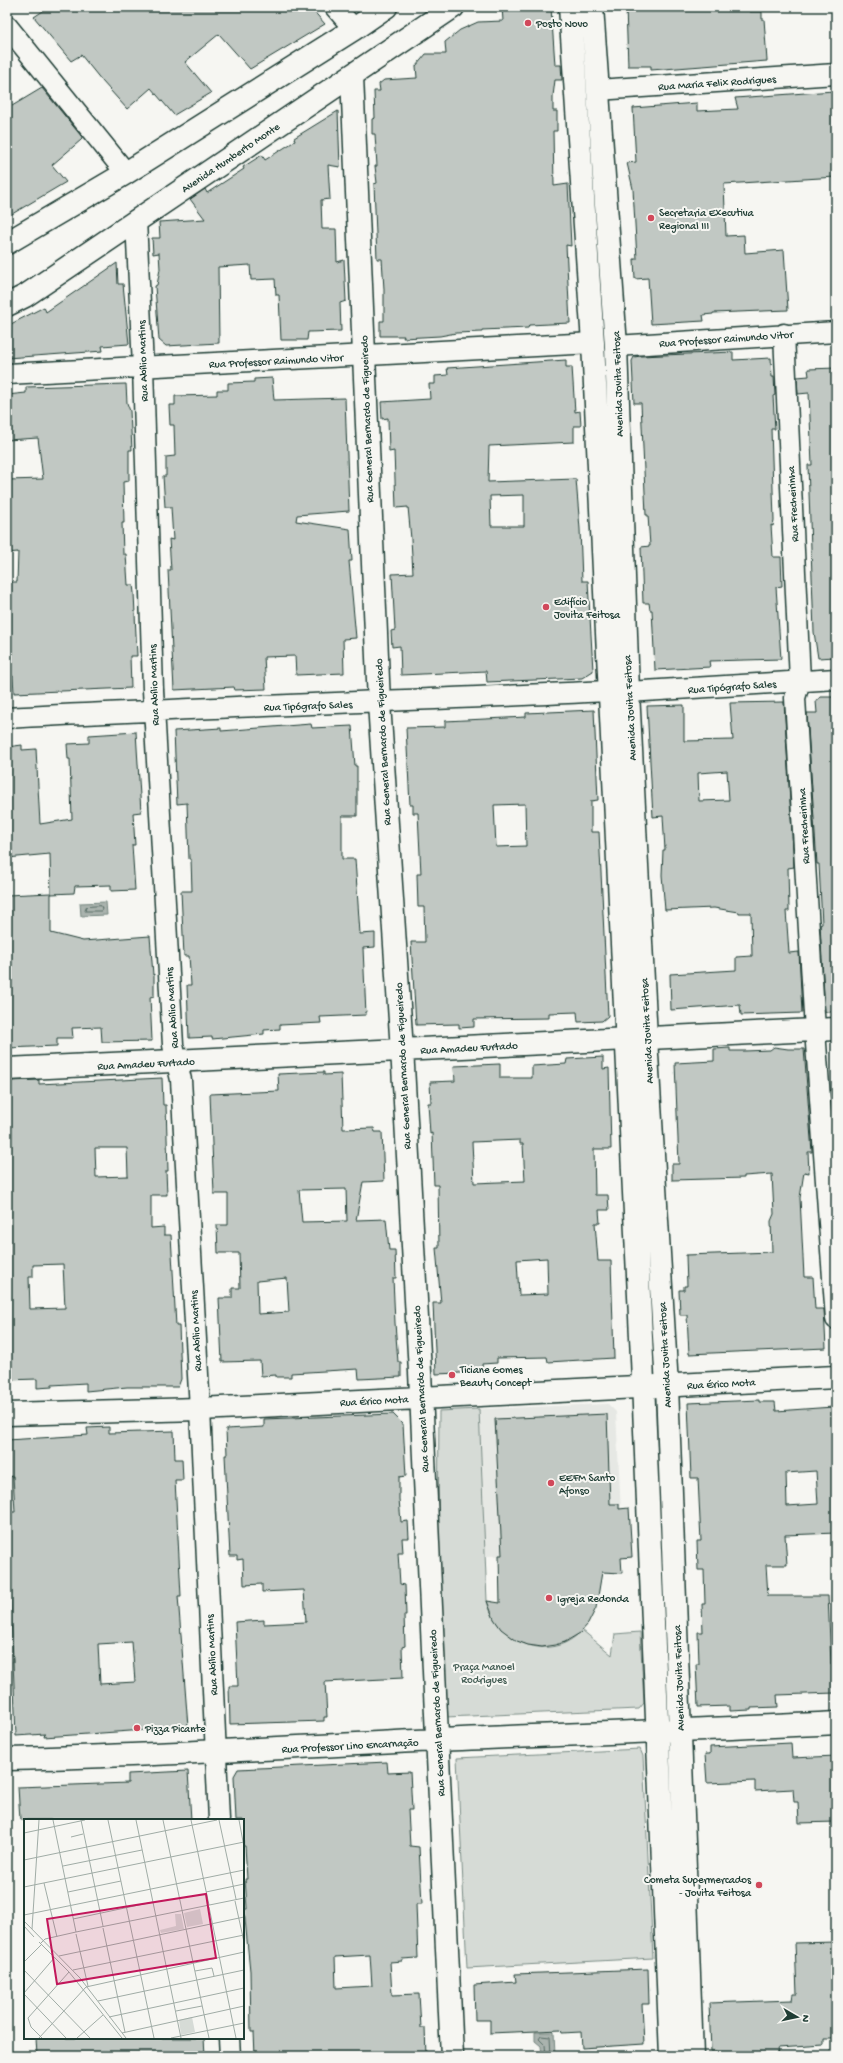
<svg xmlns="http://www.w3.org/2000/svg" width="843" height="2063" font-family="'Gochi Hand',sans-serif">
  <style>
    .built { fill: #e6e8e4 }
    .green { fill: #d6dbd6; stroke: #7a8c85 }
    .water { fill: #aab3ae; stroke: #72847d }
    .lines { fill: none; stroke-linecap: round; stroke-linejoin: round }
    .shore { stroke: #576c65; stroke-width: 1 }
    .building { fill: #c1c8c3; stroke: #1f3d34; fill-rule: evenodd }
    .street-casing { stroke: #1f3d34; stroke-width: 23 }
    .secondary-casing { stroke: #1f3d34; stroke-width: 25 }
    .primary-casing { stroke: #1f3d34; stroke-width: 25 }
    .street { stroke: #f6f6f2; stroke-width: 20 }
    .secondary { stroke: #f6f6f2; stroke-width: 22 }
    .primary { stroke: #f6f6f2; stroke-width: 22 }
    .poi-dot { fill: #d1495b; stroke: #f6f6f2; stroke-width: 1.5 }
    .labels { text-anchor: middle; stroke-width: 4; stroke-linejoin: round; paint-order: stroke }
    .poi-label { font-size: 11px; fill: #1f3d34; stroke: #f6f6f2; text-anchor: start }
    .street-label { font-size: 11px; fill: #1f3d34; stroke: #f6f6f2 }
    .park-label { font-size: 11px; fill: #445d54; stroke: #f6f6f2 }
    .inset-road { fill: none; stroke: #a0aca6; stroke-width: 1 }
    .view { fill: #c2185b; fill-opacity: 0.15; stroke: #c2185b; stroke-width: 2 }
    .inset-edge { fill: none; stroke: #1f3d34; stroke-width: 2 }
  </style>
  <rect width="100%" height="100%" fill="#f6f6f2"/>
  <filter id="ink" filterUnits="userSpaceOnUse"><feTurbulence type="fractalNoise" baseFrequency=".025" numOctaves="2"/><feDisplacementMap in="SourceGraphic" scale="8" xChannelSelector="R" yChannelSelector="G"/><feConvolveMatrix kernelMatrix="1 2 1 2 8 2 1 2 1" color-interpolation-filters="sRGB"/></filter>
  <g filter="url(#ink)">
    <path class="built" d="M608,1404L616,1412L623,1553L485,1556L479,1409Z"/>
    <path class="green" d="M479,1409L487,1601C497,1643 551,1665 582,1630L612,1655L615,1634L640,1632L644,1703L639,1709L445,1717L438,1548L439,1411Z
      M640,1749L643,1756L653,1958L467,1968L457,1758Z"/>
    <path class="water" d="M106,902L107,915L81,916L80,903Z
      M535,2032H554L555,2056H542L541,2046L535,2041Z"/>
    <g class="lines">
      <path class="shore" d="M101,906L102,909L101,911H85L86,907Z
        M546,2056L545,2045L539,2039L541,2036L550,2037L551,2056"/>
    </g>
    <path class="building" d="M49,7H310L325,24L250,69L219,34L185,62L211,93L174,115L151,88L127,109L102,81L81,55L71,61L34,17Z
      M502,7H551L555,65H561L562,80H555L553,96V111H557V131H553L554,186L568,184L571,246L566,245L570,323L529,325L528,328L482,330V332L456,333L440,336L403,338L404,336H380V321H384V289L382,259H377L374,184L377,183L375,166H377L375,134H372V119L375,118L374,91H380L379,84L384,80L417,78L416,66L426,54H446L445,42L460,30L478,22L503,21Z
      M626,7H750V12H762V19H764L767,61L651,70V66H628Z
      M42,88L82,137L81,140L52,165L66,182L7,217V109Z
      M834,91L836,114H833L836,177L724,184L726,236L744,235L745,253L784,250L788,310L713,313V314L703,315L704,321L651,324L648,278L635,279L634,259H637L633,189L627,163L636,162L633,108L697,103V111L738,109L735,98Z
      M338,111L340,167L328,165L330,199L321,200L322,229H336L337,262L344,260L346,301L340,303L341,331L308,332L307,340H281L279,295H276L275,279L251,280L250,265L218,267L219,343L166,346L159,340L155,286L157,285L160,269L159,253L153,254L152,238H160L159,222L205,219L190,199L205,189L207,193L244,169L243,167L262,155L265,160L295,141L294,138Z
      M117,263L118,284H123L129,344L102,346L103,351L7,358V326L44,307L46,312Z
      M733,352V360L771,358L772,377H774L775,395L773,396L775,429H771L774,520L773,526L771,525L773,557H781L782,586L776,587L781,659L709,661L710,667L655,670L652,610H650L649,603H643L641,547L650,546L649,531L648,515H646L641,403H634L632,361L634,357L641,356Z
      M566,360V367H572L575,412L580,411L581,426H574V442L489,446L488,482L576,479L580,529L582,581H588L593,671L582,678L487,682L486,671L401,675L400,646L392,647L391,631L395,630L392,574L413,573L411,539L408,507L396,508L394,451L389,452L388,418L382,419L381,402L430,399L429,384H435V376L448,375L447,368ZM524,495V526H491L490,496Z
      M836,368V657L818,658L814,632L808,465H812L809,393L798,394L797,377L809,376L808,369Z
      M272,378L274,400L345,398L349,511L297,515L296,521L350,529L352,561H349L356,638L343,639L344,673L296,675L295,656L264,657L266,689L235,690L234,687L174,690L168,570H171L169,539L173,540L171,507H165L163,476H166V457L175,456L174,425H170L169,405H175V396L217,395V390H228V383L254,382V379Z
      M126,384L127,403L130,411L132,450H129V481L123,482L124,523H122L123,554H126L128,585H133L134,593L137,656H130L131,688L14,693L13,676H8L7,590L10,589V582H17L18,552L7,553V480L43,479L38,438L7,440V395L26,393V387Z
      M821,697H836V1012H825L820,925L822,924L819,864H817L807,713H817L816,701Z
      M784,702L794,867L788,868L789,911H786L789,953L799,952L802,1013L741,1015L740,1005L671,1010L670,974L736,970V957L752,956L751,913H739V912L714,908L665,910L662,875L663,850H665L663,816L653,817L647,706L684,705V741L733,740L730,703ZM727,771L729,800L699,801L698,773Z
      M594,710L598,800L591,801V832H599L608,1016L602,1021L578,1022L577,1012L549,1013V1018L474,1019V1027L459,1028V1024L416,1025L411,942H425L424,907H418L417,874H421L418,813H413V805H410L406,728L445,727V721L526,717V713ZM525,804L526,846L496,847L494,805Z
      M311,724L312,728L352,726L355,766H357V816H342V859H355L360,934L375,933V947L363,948L366,1015L320,1017L321,1023L280,1025V1029L264,1030V1034L212,1039V1037L189,1038L187,985H191L189,956H184L181,891H192L191,859H189L187,803L177,804L174,731L221,728V731Z
      M136,732L141,812L133,813L135,845H132L135,890L111,891V885L75,886L74,893L51,894L50,854L7,858V747L22,745V750L36,749L40,824L72,819L70,759H68L67,744L89,743V735Z
      M51,893V933L83,941L150,936L153,975L154,974V996L150,997L152,1041L102,1042L101,1027L72,1028L73,1038H57V1046L7,1048V895Z
      M774,1047L788,1049H804L812,1152H808L809,1173L804,1172L800,1198L804,1277H813L815,1309H824L826,1348L689,1354L687,1315H680L679,1290H684V1286H687L686,1255L772,1252L771,1221L774,1214L772,1174L744,1176V1178L672,1180V1164H679L675,1063L714,1061V1049L730,1048V1051H745L770,1050Z
      M603,1057V1069L609,1068L611,1149H594L595,1195H608L609,1210H599L600,1223H595L598,1261H611L614,1358L548,1362L547,1357L497,1358V1363L482,1364L483,1372L436,1374L433,1303H441L436,1248H439L438,1185H434L432,1133L430,1134L428,1103H431L430,1082L455,1081L454,1066L500,1064V1078H532V1066L566,1064L567,1059ZM520,1140V1144H523L525,1181L474,1183L472,1142ZM547,1258L548,1294L519,1295L517,1260Z
      M324,1072V1075L341,1074L343,1129L374,1128L375,1132H382L384,1181L363,1182L356,1220L386,1219L389,1250H395L396,1278H393L395,1323L398,1362H401V1377L359,1379L358,1369L291,1373V1377H276V1375L261,1376L260,1361L222,1362L219,1298H232V1288H240L239,1253H218L217,1225H228V1194H214L210,1094L279,1091L278,1074ZM346,1189L347,1221L302,1222L299,1190ZM287,1278L289,1312L258,1314L257,1281Z
      M162,1078L163,1105H166L168,1171H166L167,1195H151V1228L164,1227V1235H171L176,1326H179L181,1379L178,1387H127L86,1391V1383L52,1385V1387L37,1388V1379L7,1380V1081L39,1080V1084ZM95,1148H127L128,1176L96,1177ZM63,1264L65,1308L30,1309L29,1277H33V1265Z
      M831,1094L836,1095V1156Z
      M759,1400V1402H775L776,1411L833,1407L836,1457V1533L785,1535L787,1565H766L768,1596H828L831,1664H834L835,1693L777,1695L778,1707L751,1708V1710L730,1711V1706L698,1707L696,1664H699L698,1632H703L702,1604H705L704,1570H698L697,1541H701L698,1478H691L688,1403ZM816,1471L818,1504L787,1506L786,1473Z
      M393,1414L403,1424L406,1476L399,1477V1499L401,1522L408,1521L409,1538H402L403,1553H398L400,1584L405,1585L406,1615H404L405,1646L402,1647L403,1678L325,1682L327,1717H324V1721L230,1724L229,1686H238L235,1622L264,1620V1624L306,1622L304,1590L262,1592V1584L244,1585L243,1559L237,1560V1556H230L225,1455H227L226,1429L264,1427V1419Z
      M607,1414L610,1504H619V1509L629,1508L632,1557L621,1558L622,1573L602,1572L596,1608L588,1624L580,1633L565,1642L555,1645L542,1647L528,1645L517,1641L501,1629L494,1619L487,1601L500,1603L499,1555H502L495,1419Z
      M109,1427V1433L174,1431L175,1459H182L183,1480H175L181,1596H178L188,1727L44,1737L45,1734L16,1736L7,1512H15L13,1476L7,1477V1440L88,1435L87,1428ZM132,1642L135,1682L100,1684L98,1644Z
      M791,1743L792,1758L836,1756V1822L799,1823L798,1802H794L793,1789L755,1791V1781L707,1783L705,1754H710V1747Z
      M387,1762L388,1773L410,1772L412,1810H408L410,1846L419,1847L422,1904H416L418,1958L402,1959V1961L390,1962L392,1995L419,1994L421,2028H425L426,2056H255L254,2032H251L250,1971L244,1909H247L245,1879H247L245,1846H243V1820H236L234,1776L238,1769ZM370,1955L372,1986L336,1988L335,1957Z
      M188,1771L191,1820H20L18,1787L128,1783V1774Z
      M836,1942V2039H824V2045L778,2048L779,2055L717,2056V2051H711L709,2003L792,2000L793,1994H797L795,1943Z
      M648,1969L649,2004H642L644,2044L582,2048L581,2032L562,2033L561,2030L490,2033V2020H475L474,1985L516,1982L515,1974Z
      M36,2038H204L205,2055L37,2056Z"/>
    <g class="lines">
      <g class="street-casing">
        <path id="street" d="M335,7L354,29
          M7,26L126,173
          M597,90L836,74
          M136,220L143,367L153,690L173,1045L181,1080L200,1409L219,1820
          M784,334L800,681L795,698L815,1030L836,1319
          M616,346L836,332
          M7,374L593,343
          M628,692L836,679
          M7,718C208,707 408,701 609,691
          M229,2038L230,2056"/>
      </g>
      <g class="secondary-casing">
        <path id="secondary" d="M352,76L379,703L403,1066L420,1372L452,2056
          M7,1069L836,1029
          M7,1414L200,1409L836,1377
          M7,1759C150,1756 293,1747 436,1740C569,1734 703,1730 836,1723"/>
      </g>
      <g class="primary-casing">
        <path id="primary" d="M570,7L593,343L642,1358L671,2056
          M592,7L616,346L628,692L646,1038L667,1386L692,2056
          M7,243L126,173L354,29L386,7
          M7,305L25,296L453,7"/>
      </g>
      <use href="#street" class="street"/>
      <use href="#secondary" class="secondary"/>
      <use href="#primary" class="primary"/>
    </g>
  </g>
  <g class="poi-dot">
    <circle cx="528" cy="23" r="4"/>
    <circle cx="651" cy="218" r="4"/>
    <circle cx="546" cy="607" r="4"/>
    <circle cx="452" cy="1375" r="4"/>
    <circle cx="551" cy="1483" r="4"/>
    <circle cx="549" cy="1598" r="4"/>
    <circle cx="137" cy="1728" r="4"/>
    <circle cx="759" cy="1885" r="4"/>
  </g>
  <g class="labels">
    <g class="poi-label">
      <text x="536" y="27">Posto Novo</text>
      <text x="659" y="216">Secretaria Executiva<tspan x="659" dy="13">Regional III</tspan></text>
      <text x="554" y="605">Edifício<tspan x="554" dy="13">Jovita Feitosa</tspan></text>
      <text x="460" y="1373">Ticiane Gomes<tspan x="460" dy="13">Beauty Concept</tspan></text>
      <text x="559" y="1481">EEFM Santo<tspan x="559" dy="13">Afonso</tspan></text>
      <text x="557" y="1602">Igreja Redonda</text>
      <text x="145" y="1732">Pizza Picante</text>
      <text x="751" y="1883" text-anchor="end">Cometa Supermercados<tspan x="751" dy="13">- Jovita Feitosa</tspan></text>
    </g>
    <g class="street-label">
      <text transform="translate(717 82) rotate(-4)" y="4">Rua Maria Felix Rodrigues</text>
      <text transform="translate(230 157) rotate(-34)" y="4">Avenida Humberto Monte</text>
      <text transform="translate(726 338) rotate(-4)" y="4">Rua Professor Raimundo Vitor</text>
      <text transform="translate(276 360) rotate(-3)" y="4">Rua Professor Raimundo Vitor</text>
      <text transform="translate(142 361) rotate(-92)" y="4">Rua Abílio Martins</text>
      <text transform="translate(617 384) rotate(-92)" y="4">Avenida Jovita Feitosa</text>
      <text transform="translate(366 419) rotate(-92)" y="4">Rua General Bernardo de Figueiredo</text>
      <text transform="translate(792 504) rotate(-93)" y="4">Rua Frecheirinha</text>
      <text transform="translate(153 685) rotate(-92)" y="4">Rua Abílio Martins</text>
      <text transform="translate(732 686) rotate(-4)" y="4">Rua Tipógrafo Sales</text>
      <text transform="translate(308 705) rotate(-2)" y="4">Rua Tipógrafo Sales</text>
      <text transform="translate(629 708) rotate(-93)" y="4">Avenida Jovita Feitosa</text>
      <text transform="translate(382 742) rotate(-93)" y="4">Rua General Bernardo de Figueiredo</text>
      <text transform="translate(803 826) rotate(-93)" y="4">Rua Frecheirinha</text>
      <text transform="translate(171 1008) rotate(-94)" y="4">Rua Abílio Martins</text>
      <text transform="translate(646 1031) rotate(-93)" y="4">Avenida Jovita Feitosa</text>
      <text transform="translate(469 1047) rotate(-3)" y="4">Rua Amadeu Furtado</text>
      <text transform="translate(146 1063) rotate(-3)" y="4">Rua Amadeu Furtado</text>
      <text transform="translate(402 1066) rotate(-93)" y="4">Rua General Bernardo de Figueiredo</text>
      <text transform="translate(195 1331) rotate(-93)" y="4">Rua Abílio Martins</text>
      <text transform="translate(664 1355) rotate(-93)" y="4">Avenida Jovita Feitosa</text>
      <text transform="translate(721 1383) rotate(-3)" y="4">Rua Érico Mota</text>
      <text transform="translate(420 1389) rotate(-93)" y="4">Rua General Bernardo de Figueiredo</text>
      <text transform="translate(374 1400) rotate(-3)" y="4">Rua Érico Mota</text>
      <text transform="translate(211 1655) rotate(-93)" y="4">Rua Abílio Martins</text>
      <text transform="translate(678 1678) rotate(-92)" y="4">Avenida Jovita Feitosa</text>
      <text transform="translate(436 1713) rotate(-93)" y="4">Rua General Bernardo de Figueiredo</text>
      <text transform="translate(350 1745) rotate(-3)" y="4">Rua Professor Lino Encarnação</text>
    </g>
    <g class="park-label">
      <text x="484" y="1670">Praça Manoel<tspan x="484" dy="13">Rodrigues</tspan></text>
    </g>
  </g>
  <g transform="translate(24 1819)">
    <rect width="220" height="220" fill="#f6f6f2"/>
    <path d="M176,90L179,105L163,108L160,94ZM151,95H157L160,110L137,114L136,111L152,107ZM168,198L171,213L157,216L155,201Z" fill="#d6dbd6"/>
    <path class="inset-road" d="M29,1L52,113M57,1L79,107M84,1L130,219M112,1L157,219M139,1L185,219M167,1L185,86M195,1L212,80M215,1L220,28M0,14L61,1M47,18L59,15M0,41L193,1M39,47L118,31M20,64L33,118M0,68L220,23M44,73L97,62M182,73L220,65M211,82L220,123M185,88L212,219M0,96L220,51M49,100L129,83M0,102L56,159L102,219M0,107L10,118M79,109L101,213M8,110L15,1M52,115L64,167M15,123L45,153L98,219M17,124L21,120L52,113L220,79M35,137L220,98M0,143L18,125M0,151L66,219M49,151L220,116M171,152L188,149L190,157M0,174L31,138M0,175L42,219M74,182L220,151M152,192L178,187M85,198L220,169M98,214L220,187M15,219L62,168L220,133M18,219L7,208L4,199L45,153M53,219L79,196M147,219L220,204"/>
    <path class="view" d="M182,75L192,139L33,165L23,100Z"/>
    <rect width="220" height="220" class="inset-edge"/>
  </g>
  <rect width="843" height="2063" fill="none" stroke="#f6f6f2" stroke-width="24"/>
  <rect x="12" y="12" width="819" height="2039" fill="none" stroke="#1f3d34" stroke-width="1.5" filter="url(#ink)"/>
  <g transform="translate(797 2017) rotate(99)" stroke="#f6f6f2" stroke-width="3" paint-order="stroke">
  <path d="M0-3L7 15L0 10L-7 15Z" fill="#1f3d34"/>
  <text y="-6" font-size="11" font-weight="bold" text-anchor="middle" fill="#1f3d34">N</text>
  </g>
</svg>
